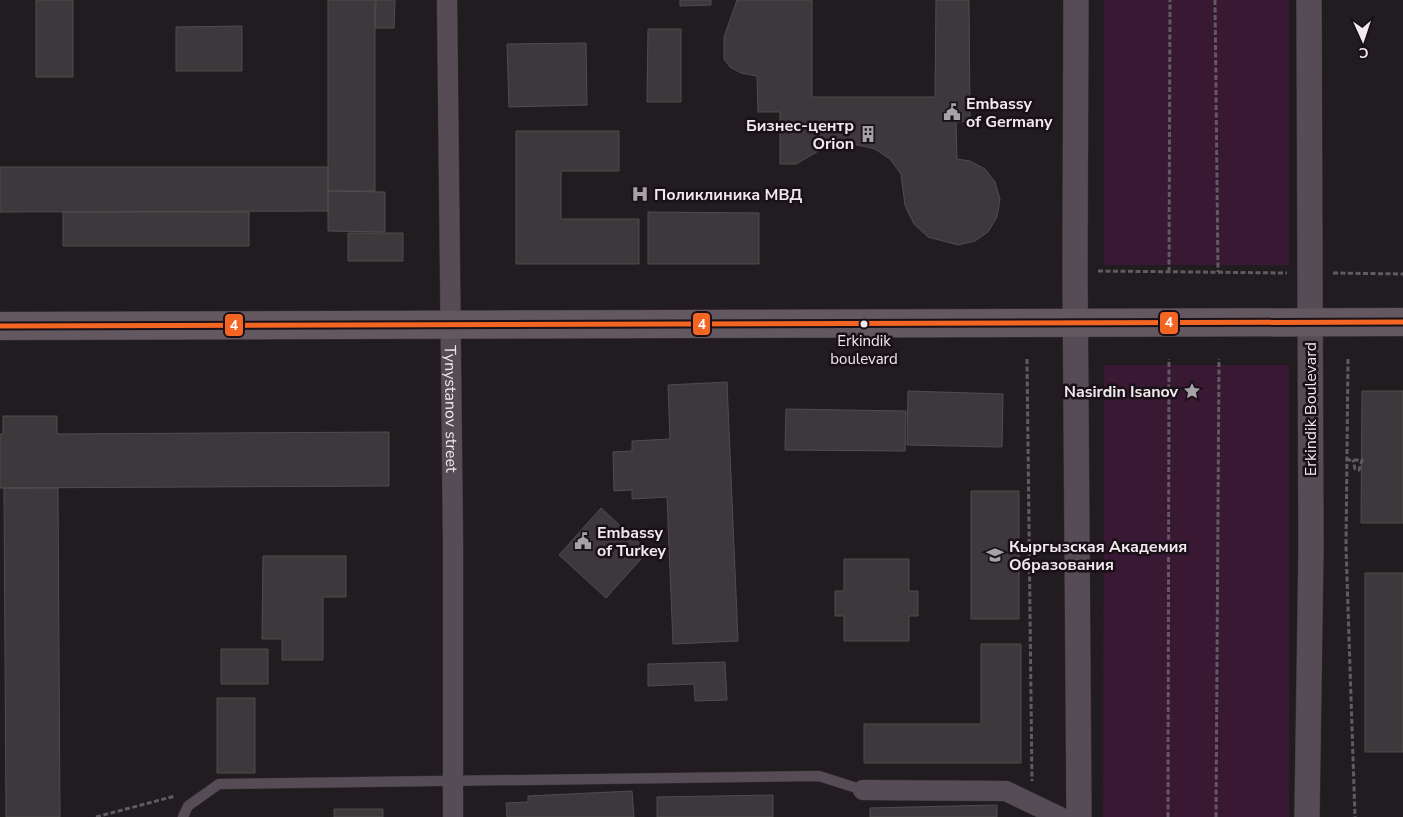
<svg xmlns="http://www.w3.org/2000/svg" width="1403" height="817" font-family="'Nunito Sans',sans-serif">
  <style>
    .green { fill: #381833 }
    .building { fill: #3c383b; stroke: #504c4f }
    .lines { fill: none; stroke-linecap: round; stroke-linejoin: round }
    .service-casing { stroke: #383638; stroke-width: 11 }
    .minor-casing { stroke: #383638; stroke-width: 21 }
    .tertiary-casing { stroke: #383638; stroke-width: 26 }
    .secondary-casing { stroke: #383638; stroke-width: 29 }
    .path { stroke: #625a60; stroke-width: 3; stroke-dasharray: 5 2.5; stroke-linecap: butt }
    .service { stroke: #564c55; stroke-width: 10 }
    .minor { stroke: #564c55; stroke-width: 20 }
    .tertiary { stroke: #564c55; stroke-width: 25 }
    .secondary { stroke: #635760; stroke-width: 28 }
    .bus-1-casing { stroke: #191117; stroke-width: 9 }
    .bus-1 { stroke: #f26522; stroke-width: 5 }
    .bus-dot { fill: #f0eaee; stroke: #191117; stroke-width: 2 }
    .labels { text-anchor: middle; stroke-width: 5; stroke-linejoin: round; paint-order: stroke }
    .bus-label { font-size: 15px; fill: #f0eaee; stroke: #191117 }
    .poi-label { font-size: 16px; font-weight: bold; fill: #f0eaee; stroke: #191117; text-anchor: start }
    .street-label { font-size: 16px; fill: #f0eaee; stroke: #191117 }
    .line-badge { stroke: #191117; stroke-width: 2 }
    .badge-label { font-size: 14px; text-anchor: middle; font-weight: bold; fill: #fff }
  </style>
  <rect width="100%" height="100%" fill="#201c1f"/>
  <path class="green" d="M1104,0H1289V265H1104Z
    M1104,365H1289V817H1103Z"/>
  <path class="building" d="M36,0H73V77H36Z
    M328,0H375V191H328Z
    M376,0H395L394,28H375Z
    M680,0H711V5L680,6Z
    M737,0H812V97H935L936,0H969L970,121L956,122L957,159L970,161L985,169L995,182L1000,199L997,217L988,232L975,241L958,245L928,237L914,224L909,214L905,205L901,174L890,159L875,149L858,145L827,146L796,164H780V112H758L757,76L741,73L730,67L724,59V37Z
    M242,26V71H176V27Z
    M648,29H681V102H647Z
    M586,43L587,105L509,107L507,44Z
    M516,131H619V171H561V219H639V264H516Z
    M0,167H328V211L0,212Z
    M328,191L385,192V232L328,231Z
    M63,212H249V246H63Z
    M648,212L759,213V264H648Z
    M348,233H403V261H348Z
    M727,382L738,641L673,644L667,497L632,499V490L614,491L613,452L632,451V441L670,439L668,385Z
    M908,391L1003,394L1002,447L907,445Z
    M1362,391H1403V523H1361Z
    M786,409L906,411L905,451L785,450Z
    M3,416H57V434L389,432V486L0,488V434H3Z
    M4,488H58L60,817H6Z
    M971,491H1019V619H971Z
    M601,508L648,551L606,598L559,555Z
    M263,556H346V597H323V660H282V639H262Z
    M844,559H909V591H918V616H909V641H844V616H835V591H844Z
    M1365,573H1403V752H1365Z
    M981,644H1021V763H864V724H981Z
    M221,649H268V684H221Z
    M725,662L727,700L695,701L694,684L648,686V664Z
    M217,698H255V773H217Z
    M632,791L634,817H507L506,803L528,802V796Z
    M773,795V817H657V797Z
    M997,805V817H870V808Z
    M334,809H383V817H334Z"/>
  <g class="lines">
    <g class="service-casing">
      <path id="service" d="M183,817L188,806L219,784L819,776L863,790"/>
    </g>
    <g class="minor-casing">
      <g id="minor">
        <path id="s1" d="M447,0L453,541V817"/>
        <path d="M863,790L1006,791L1060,817"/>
      </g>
    </g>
    <g class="tertiary-casing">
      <path id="tertiary" d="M1076,0L1075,271L1079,817
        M1307,817L1311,547L1309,0"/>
    </g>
    <g class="secondary-casing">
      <path id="secondary" d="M0,326L1403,322"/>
    </g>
    <path class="path" d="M1215,0L1218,272
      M1098,271L1287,273
      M1169,272L1170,0
      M1333,273L1403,274
      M1027,359L1032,781
      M1348,359L1346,547L1355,817
      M1346,460H1362L1359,470L1355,469L1353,460
      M96,817L175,796
      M1168,817L1169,359
      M1216,817L1219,359"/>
    <use href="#service" class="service"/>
    <use href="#minor" class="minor"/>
    <use href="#tertiary" class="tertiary"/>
    <use href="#secondary" class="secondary"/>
    <g class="bus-1-casing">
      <path id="bus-1" d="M0,326L1403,322"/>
    </g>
    <use href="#bus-1" class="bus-1"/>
  </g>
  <defs>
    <g id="civic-bare" transform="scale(1.35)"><path d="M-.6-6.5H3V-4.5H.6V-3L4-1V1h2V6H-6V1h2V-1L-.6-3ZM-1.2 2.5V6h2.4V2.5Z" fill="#a7a2a6" stroke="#191117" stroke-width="2.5" paint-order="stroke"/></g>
    <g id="building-bare" transform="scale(1.35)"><path d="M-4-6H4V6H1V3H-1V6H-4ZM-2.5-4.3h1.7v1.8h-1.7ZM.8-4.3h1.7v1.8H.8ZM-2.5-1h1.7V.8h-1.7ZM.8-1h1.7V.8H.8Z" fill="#a7a2a6" stroke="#191117" stroke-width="2.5" paint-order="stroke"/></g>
    <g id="hospital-bare" transform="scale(1.35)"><path d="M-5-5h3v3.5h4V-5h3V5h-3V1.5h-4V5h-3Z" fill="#a7a2a6" stroke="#191117" stroke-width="2.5" paint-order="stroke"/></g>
    <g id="sight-bare" transform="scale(1.35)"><path d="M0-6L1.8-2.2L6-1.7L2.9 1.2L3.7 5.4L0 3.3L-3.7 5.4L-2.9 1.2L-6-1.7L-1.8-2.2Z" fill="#a7a2a6" stroke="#191117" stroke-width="2.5" paint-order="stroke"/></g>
    <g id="university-bare" transform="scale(1.35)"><path d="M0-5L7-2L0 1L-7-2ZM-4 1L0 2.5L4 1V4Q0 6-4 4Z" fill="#a7a2a6" stroke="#191117" stroke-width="2.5" paint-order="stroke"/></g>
  </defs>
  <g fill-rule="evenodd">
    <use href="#civic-bare" x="952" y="112"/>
    <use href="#building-bare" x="868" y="134"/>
    <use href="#hospital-bare" x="640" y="194"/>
    <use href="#sight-bare" x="1192" y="391"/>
    <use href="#civic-bare" x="583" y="541"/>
    <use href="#university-bare" x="995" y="555"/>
  </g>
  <circle class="bus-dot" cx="864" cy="324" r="4.5"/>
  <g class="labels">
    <g class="bus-label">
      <text x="864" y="346">Erkindik<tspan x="864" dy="18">boulevard</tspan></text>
    </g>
    <g class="poi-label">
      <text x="966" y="109">Embassy<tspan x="966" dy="18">of Germany</tspan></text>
      <text x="854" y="131" text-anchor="end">Бизнес-центр<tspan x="854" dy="18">Orion</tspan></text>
      <text x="654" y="200">Поликлиника МВД</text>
      <text x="1178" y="397" text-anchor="end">Nasirdin Isanov</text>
      <text x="597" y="538">Embassy<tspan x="597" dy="18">of Turkey</tspan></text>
      <text x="1009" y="552">Кыргызская Академия<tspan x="1009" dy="18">Образования</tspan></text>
    </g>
    <g class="street-label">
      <text dy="6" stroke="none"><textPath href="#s1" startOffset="409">Tynystanov street</textPath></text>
      <text transform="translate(1310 409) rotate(-90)" y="6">Erkindik Boulevard</text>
    </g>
  </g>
  <g class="line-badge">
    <rect x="1159" y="311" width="20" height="24" rx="5" fill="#f26522"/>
    <rect x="692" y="312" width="19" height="24" rx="5" fill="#f26522"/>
    <rect x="224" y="313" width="20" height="24" rx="5" fill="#f26522"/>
  </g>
  <g class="badge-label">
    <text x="1169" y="327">4</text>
    <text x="702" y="329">4</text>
    <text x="234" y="330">4</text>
  </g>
  <g transform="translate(1363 40) rotate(177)" stroke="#191117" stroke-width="4" paint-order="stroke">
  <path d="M0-4L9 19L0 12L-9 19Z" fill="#f0eaee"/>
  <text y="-8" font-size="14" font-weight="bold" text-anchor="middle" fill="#f0eaee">С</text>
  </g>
</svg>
